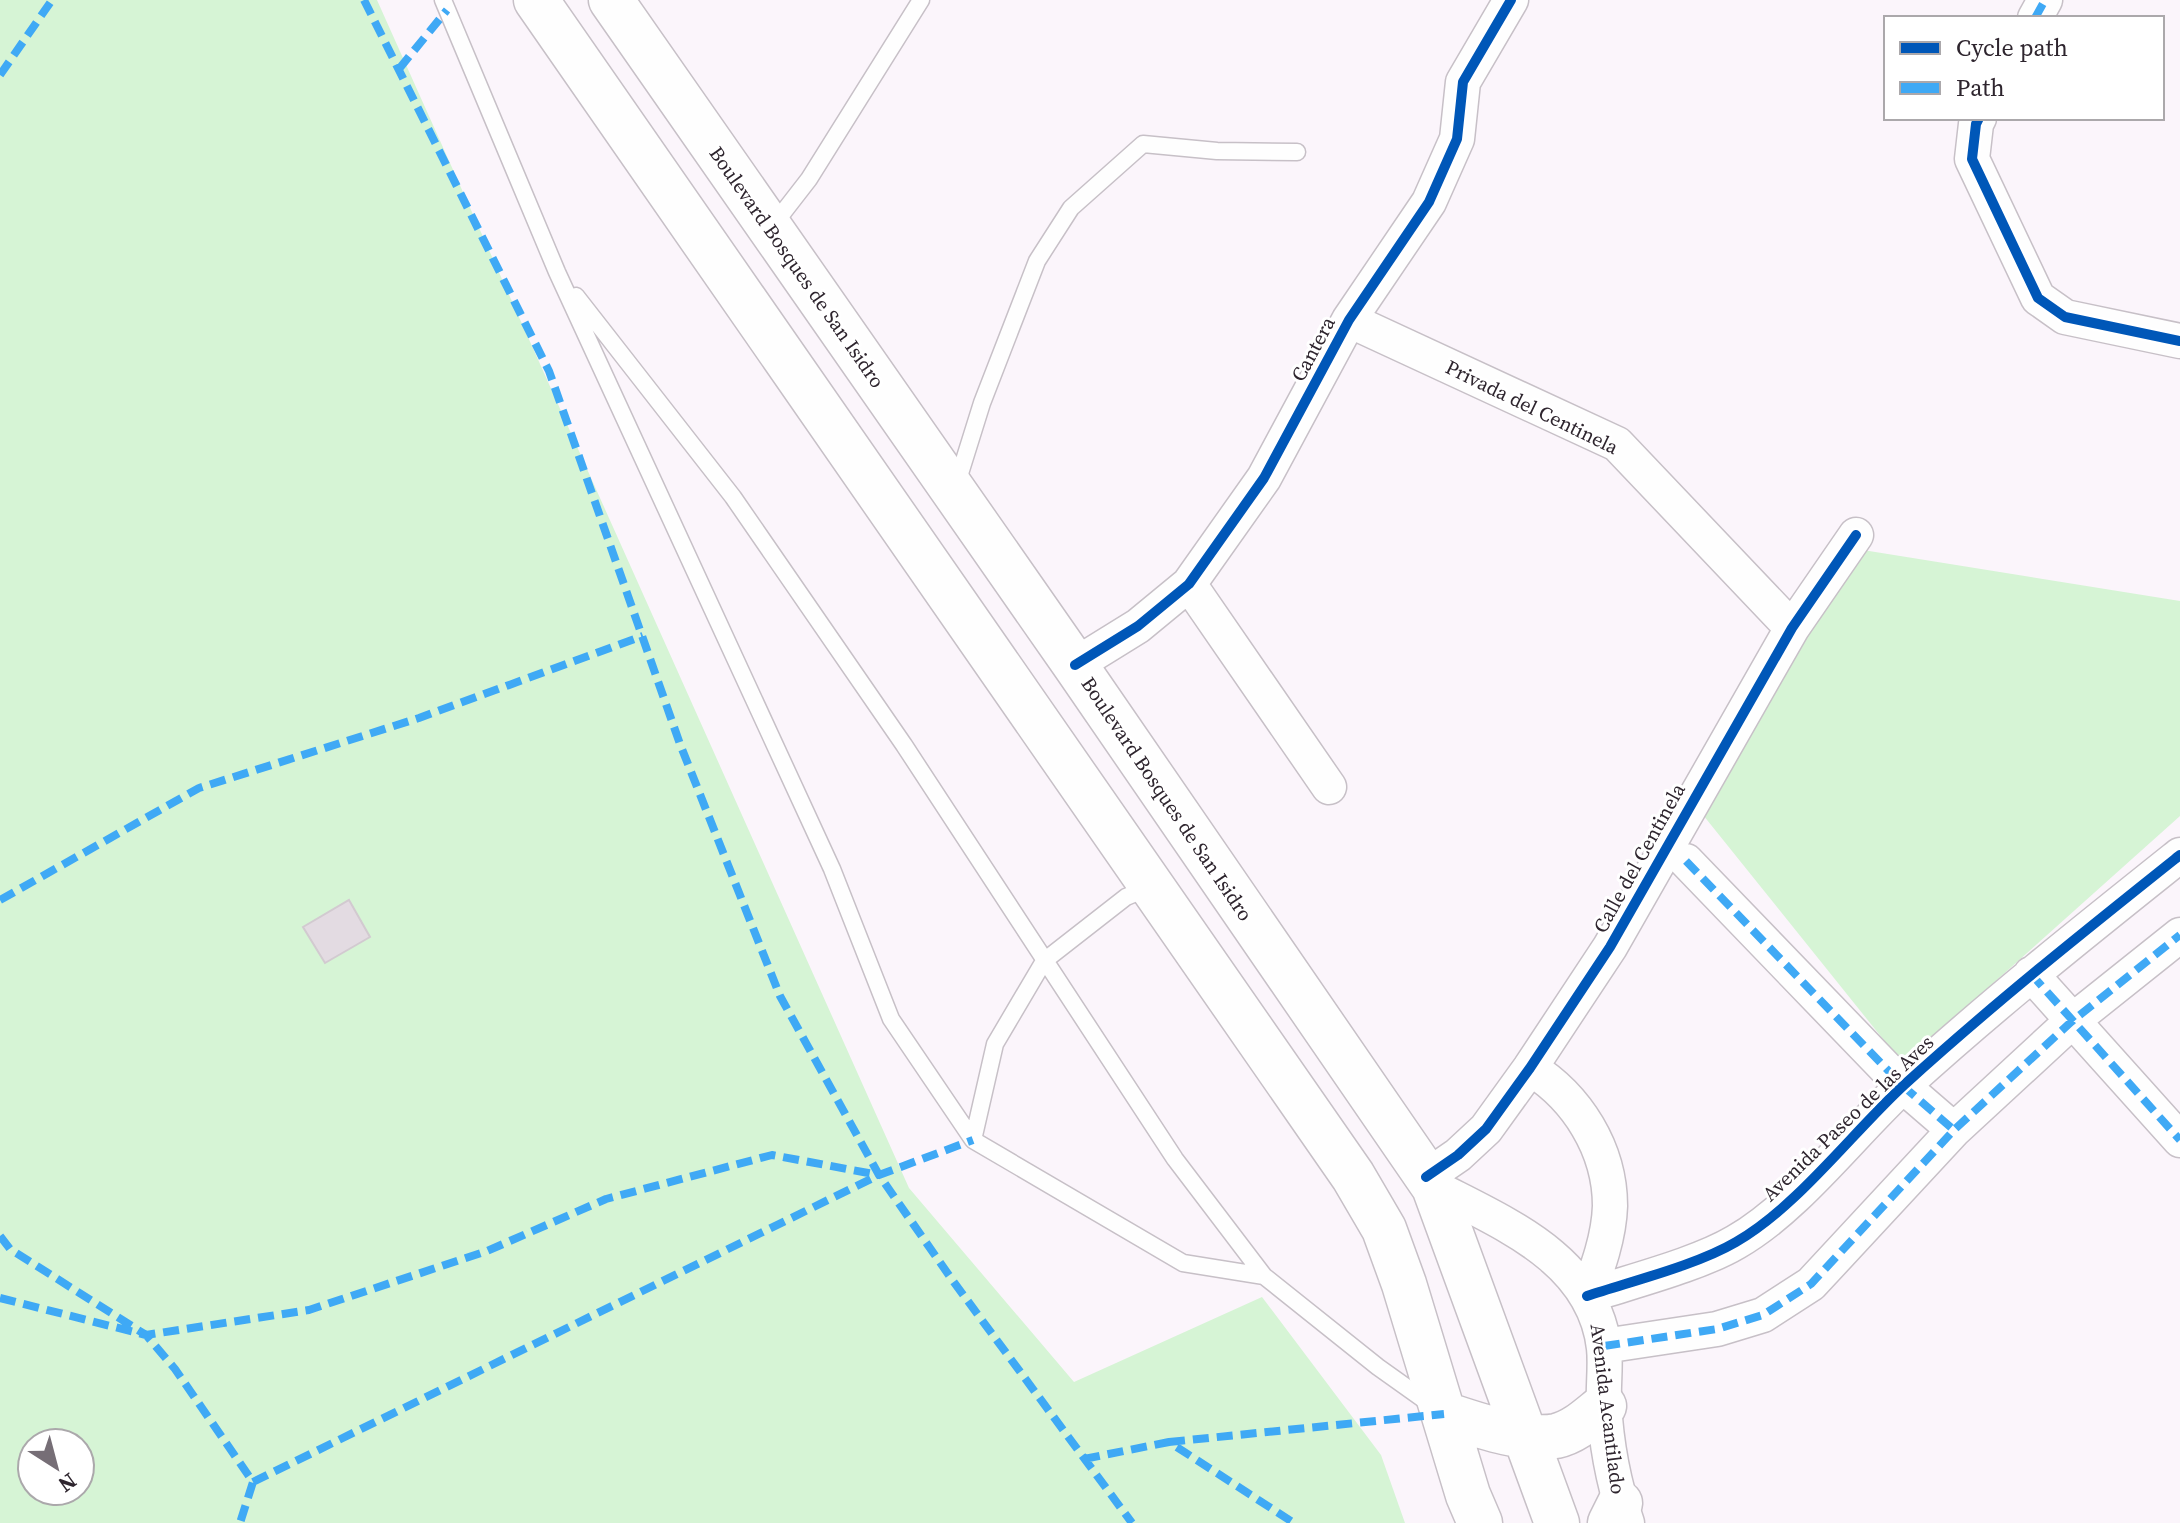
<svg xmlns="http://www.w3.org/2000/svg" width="2180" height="1523" font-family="'Source Serif 4',serif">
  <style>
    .green { fill: #d6f4d5; fill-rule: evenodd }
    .building { fill: #e3dbe2; stroke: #d2cad0; stroke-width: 2 }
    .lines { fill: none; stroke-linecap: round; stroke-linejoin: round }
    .lane-casing { stroke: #c7c0c7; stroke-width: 19 }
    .street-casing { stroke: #c7c0c7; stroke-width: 37 }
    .secondary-casing { stroke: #c7c0c7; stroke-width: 47 }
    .lane { stroke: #fefefe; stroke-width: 16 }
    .street { stroke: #fefefe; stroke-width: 34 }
    .secondary { stroke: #fefefe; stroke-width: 44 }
    .quiet { stroke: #3fa9f5; stroke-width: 8; stroke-dasharray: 16 8; stroke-linecap: butt }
    .cycleway-casing { stroke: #fff; stroke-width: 15 }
    .cycleway { stroke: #0057b8; stroke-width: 10 }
    .labels { text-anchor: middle; stroke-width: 6; stroke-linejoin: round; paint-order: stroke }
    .street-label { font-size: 20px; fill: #2e252e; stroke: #fff }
  </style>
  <rect width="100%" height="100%" fill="#fbf5fb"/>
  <path class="green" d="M0,0H377L909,1188L1074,1382L1262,1297L1381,1455L1405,1523H0ZM32,1443H80V1491H32Z
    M1838,546L2180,601V816L1903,1064L1695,805Z"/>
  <path class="building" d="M349,900L370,937L325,963L303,927Z"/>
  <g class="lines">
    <g class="lane-casing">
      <path id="lane" d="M443,0L557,272L832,869L891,1019L973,1140L1183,1263L1264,1276L1378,1367L1430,1404
        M771,228L809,179L921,0
        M576,296L733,497L904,745L1175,1159L1264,1276
        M957,483L982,403L1037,261L1071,208L1143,144L1217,151L1297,152
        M973,1140L995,1044L1044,961L1126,897L1150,887"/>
    </g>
    <g class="street-casing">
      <path id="street" d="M2035,18L2045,0
        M1979,118L1976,124L1972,159L2038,298L2065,317L2180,341
        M1349,320L1617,444L1792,628
        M1189,584L1329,787
        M1075,665L1138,626L1189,584L1264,478L1349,320L1429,202L1457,139L1463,82L1511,0
        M1686,861L1903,1086L1954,1130
        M2031,974L2180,1140
        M1530,1068C1577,1097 1610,1149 1610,1206C1609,1237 1598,1267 1587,1296
        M1426,1177L1458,1155L1486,1129L1530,1068L1610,947L1792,628L1856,535
        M1434,1187C1503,1223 1594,1259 1604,1348C1606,1366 1603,1385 1604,1403C1606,1443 1614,1485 1627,1523
        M1587,1296C1632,1281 1697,1265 1736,1242C1797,1207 1852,1133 1904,1085C1993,1004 2086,930 2180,855
        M1604,1346L1717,1329L1763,1315L1811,1284L1954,1130L2071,1022L2180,935"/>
    </g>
    <g class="secondary-casing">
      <path id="secondary" d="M536,0L1353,1176L1384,1229L1404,1284L1468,1495L1480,1523
        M611,0L1075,665L1434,1187L1557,1523
        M1444,1414C1475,1424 1524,1442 1556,1436C1575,1432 1590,1417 1604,1406
        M1610,1523L1620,1503"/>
    </g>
    <use href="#lane" class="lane"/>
    <use href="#street" class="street"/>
    <use href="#secondary" class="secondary"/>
    <path class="quiet" d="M364,0L549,371L680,744L780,996L879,1175L953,1281L1132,1523
      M2035,18L2045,0
      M399,69L447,10
      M0,75L52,0
      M1686,861L1903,1086L1954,1130
      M0,900L199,788L419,718L643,636
      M2031,974L2180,1140
      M0,1236L10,1249L146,1335L175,1369L253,1482L240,1523
      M0,1298L146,1335L309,1310L487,1251L606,1199L772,1155L879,1175L973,1140
      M1604,1346L1717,1329L1763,1315L1811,1284L1954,1130L2071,1022L2180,935
      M1169,1442L1444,1414
      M1084,1459L1169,1442L1294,1523
      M253,1482L879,1175"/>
    <g class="cycleway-casing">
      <path id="cycleway" d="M1979,118L1976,124L1972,159L2038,298L2065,317L2180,341
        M1075,665L1138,626L1189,584L1264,478L1349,320L1429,202L1457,139L1463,82L1511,0
        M1426,1177L1458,1155L1486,1129L1530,1068L1610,947L1792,628L1856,535
        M1587,1296C1632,1281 1697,1265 1736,1242C1797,1207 1852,1133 1904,1085C1993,1004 2086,930 2180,855"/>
    </g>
    <use href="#cycleway" class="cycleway"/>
  </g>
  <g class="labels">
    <g class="street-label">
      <text transform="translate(797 267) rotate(55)" y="7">Boulevard Bosques de San Isidro</text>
      <text transform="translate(1313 349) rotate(-62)" y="7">Cantera</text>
      <text transform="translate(1532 407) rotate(26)" y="7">Privada del Centinela</text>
      <text transform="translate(1167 799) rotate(56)" y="7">Boulevard Bosques de San Isidro</text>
      <text transform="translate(1639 858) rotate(-61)" y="7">Calle del Centinela</text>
      <text transform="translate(1848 1118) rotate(-44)" y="7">Avenida Paseo de las Aves</text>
      <text transform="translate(1608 1409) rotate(83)" y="7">Avenida Acantilado</text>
    </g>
  </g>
  <rect x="1884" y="16" width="280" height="104" fill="#ffffff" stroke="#aba8ab" stroke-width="2"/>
  <rect x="1900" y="42" width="40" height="12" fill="#0057b8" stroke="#aba8ab" stroke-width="2"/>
  <text x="1956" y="56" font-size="24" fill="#2e252e">Cycle path</text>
  <rect x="1900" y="82" width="40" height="12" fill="#3fa9f5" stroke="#aba8ab" stroke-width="2"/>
  <text x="1956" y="96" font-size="24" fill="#2e252e">Path</text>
  <g transform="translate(56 1467) rotate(144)"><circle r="38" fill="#ffffff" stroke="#aba8ab" stroke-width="2"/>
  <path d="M0-6L14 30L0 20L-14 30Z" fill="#766e76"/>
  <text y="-12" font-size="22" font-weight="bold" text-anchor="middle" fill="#2e252e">N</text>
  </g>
</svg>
